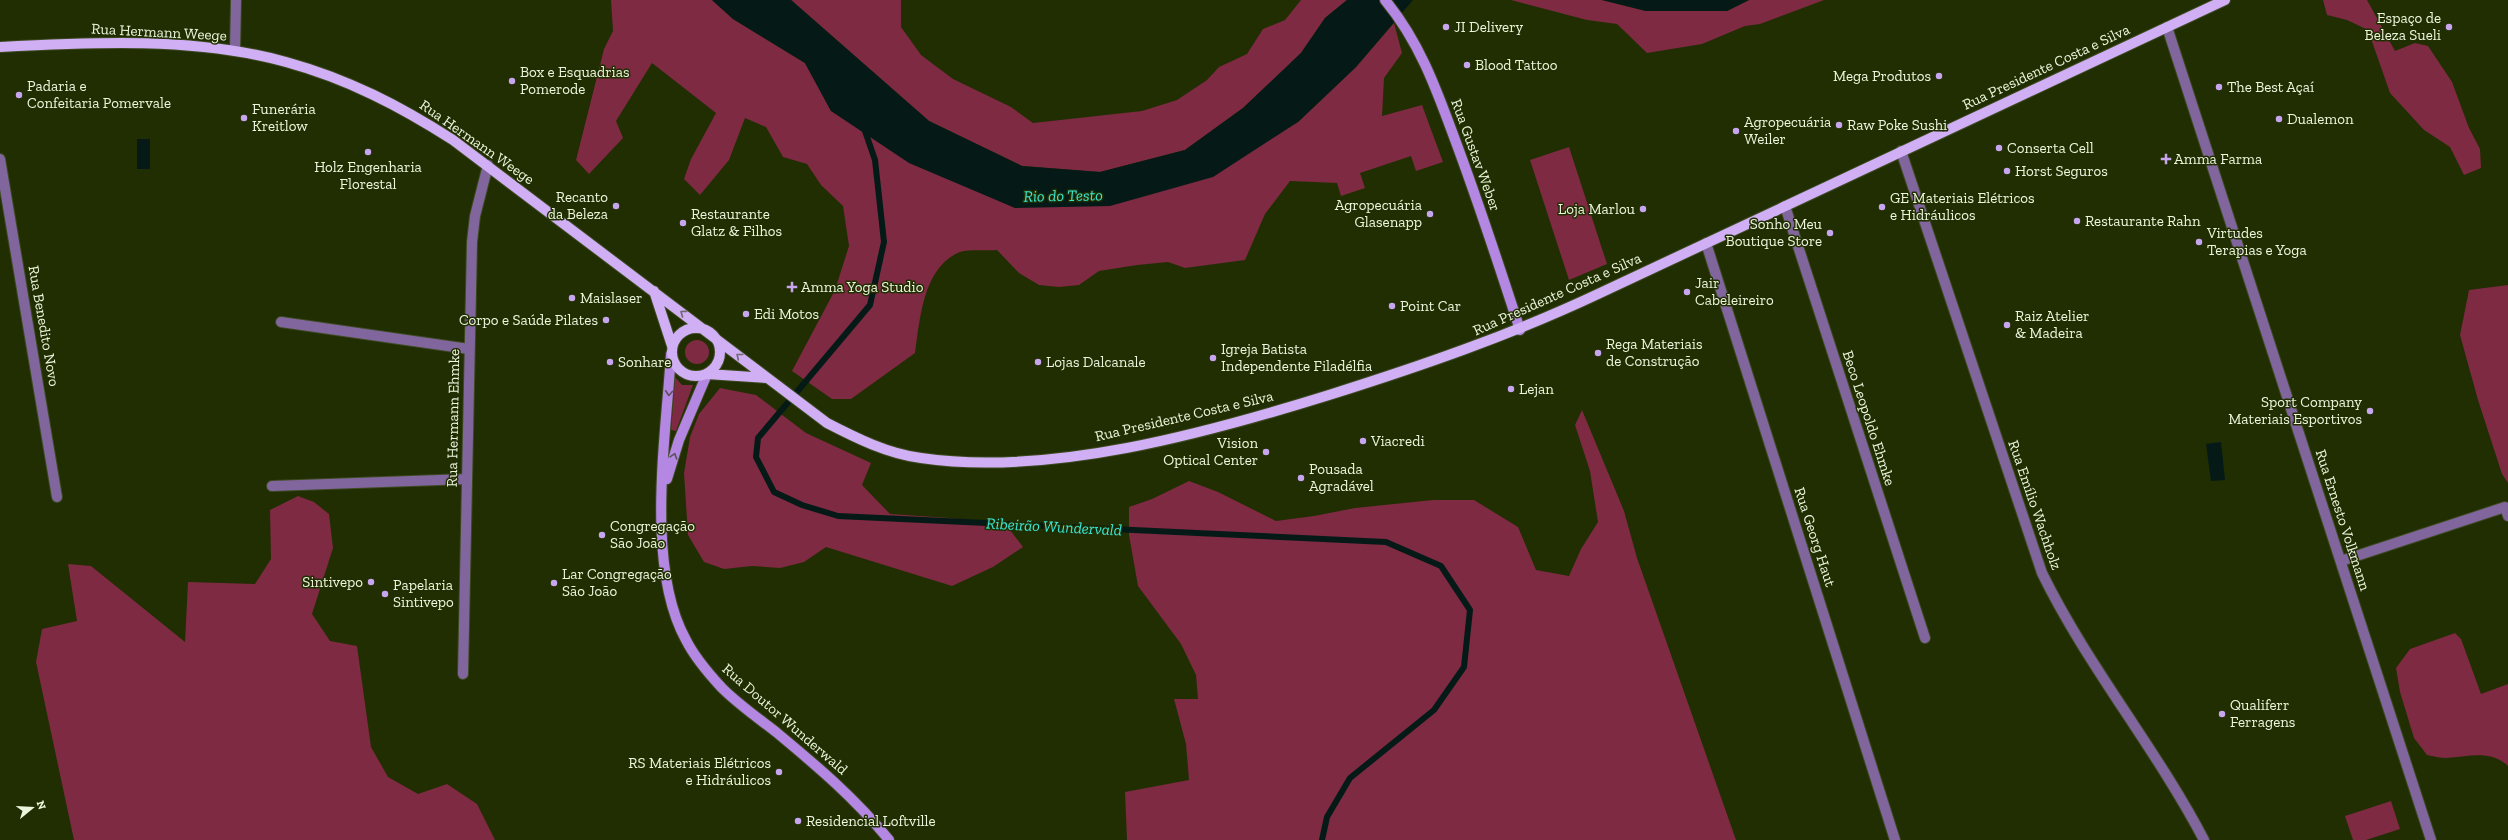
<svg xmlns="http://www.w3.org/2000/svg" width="2508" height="840" font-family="'Zilla Slab',serif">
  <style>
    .green { fill: #7d2a42 }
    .water { fill: #051a17 }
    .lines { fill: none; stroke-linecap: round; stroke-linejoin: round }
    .stream { stroke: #051a17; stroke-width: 6 }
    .street-casing { stroke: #3d4a21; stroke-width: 12 }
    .secondary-casing { stroke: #3d4a21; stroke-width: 12 }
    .primary-casing { stroke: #3d4a21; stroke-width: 12 }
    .street { stroke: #81669e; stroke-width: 10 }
    .secondary { stroke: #b387e2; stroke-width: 10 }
    .primary { stroke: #d0aff5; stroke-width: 10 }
    .oneway { stroke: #6f686f }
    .oneway2 { stroke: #5b525c }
    .poi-dot { fill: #c8a6ef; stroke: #202e02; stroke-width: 1.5 }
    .labels { text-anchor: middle; stroke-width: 3; stroke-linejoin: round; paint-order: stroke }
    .poi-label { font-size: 15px; fill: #ecf6dd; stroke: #202e02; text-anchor: start }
    .street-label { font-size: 15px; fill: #ecf6dd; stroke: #202e02 }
    .water-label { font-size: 16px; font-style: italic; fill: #3ae6d6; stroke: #202e02 }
  </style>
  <rect width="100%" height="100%" fill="#202e02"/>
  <path class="green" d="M611,0H712L733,19L805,63L831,111L1015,208L1298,122L1356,67L1394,23L1402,53L1384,78L1382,116L1422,105L1443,162L1416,171L1411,156L1360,173L1365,188L1341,196L1337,183L1290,181L1265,214L1245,260L1185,268L1168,262L1137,265L1099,271L1079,285L1059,287L1039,285L1019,273L997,250C986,251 970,249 960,252C923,267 920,319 915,353L851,399H832L792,371L835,290L849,246L843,206L821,185L807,164L783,157L766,127L745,118L729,160L700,195L684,179L691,159L716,113L652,63L616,121L623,138L589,174L576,160L604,49L613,31Z
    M791,0H901V27L921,55L953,79L1011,107L1033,123L1142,111L1177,100L1207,80L1219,67L1247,54L1263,29L1285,20L1301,0H1347L1325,18L1301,53L1243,108L1185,150L1100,172L1022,166L929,121Z
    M1511,0H1602L1646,11H1727L1749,0H1824L1760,24L1745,26L1702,44L1647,53L1617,24L1587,20Z
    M2323,0H2367L2395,51L2415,43L2428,46L2452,82L2469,128L2480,149L2481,168L2464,175L2450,147L2424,130L2390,93L2368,30L2347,20L2327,15Z
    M1569,147L1607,264L1569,280L1530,160Z
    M2508,285V483L2502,474L2478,400L2460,335L2469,290Z
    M685 352a12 12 0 1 1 24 0a12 12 0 1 1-24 0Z
    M675,377L682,385H693L676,431L671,430Z
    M720,388L756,395L806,433L871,463L862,485L890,514L949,518L1007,526L1023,547L993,567L952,586L826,547L804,562L780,568L752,566L724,569L704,562L688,535L684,473L690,437L699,414Z
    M1582,410L1624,511L1637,558L1736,840H1127L1125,792L1189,780L1186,744L1174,699H1198L1196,675L1181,644L1138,586L1129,535V507L1152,499L1189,481L1218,492L1276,521L1314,516L1355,508L1433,500H1474L1518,527L1536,570L1569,576L1581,549L1598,522L1590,471L1575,425Z
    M298,496L314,502L329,514L333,548L312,614L330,641L357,646L371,747L388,777L418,794L447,784L477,804L495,840H74L36,662L42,629L77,621L68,564L91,566L185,642L188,582L255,584L271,559L270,510Z
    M2455,633L2461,639L2481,694L2508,684V766C2490,749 2468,757 2446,758C2440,758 2433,756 2427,755L2414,738L2400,692L2396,668L2410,649Z
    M2391,801L2400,829L2366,840H2353L2345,816Z"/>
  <path class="water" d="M712,0H791L929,121L1022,166L1100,172L1185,150L1243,108L1301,53L1325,18L1347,0H1413L1356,67L1298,122L1213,177L1110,206L1015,208L909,163L831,111L805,63L733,19Z
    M1602,0H1749L1727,11H1646Z
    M137,139H150V169H137Z
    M2221,442L2225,480L2211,481L2206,444Z"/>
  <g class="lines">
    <path class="stream" d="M864,128L875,160L884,242L870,305L758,438L756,457L774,492L802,505L838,516L1386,542L1441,566L1470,610L1464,667L1434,710L1350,778L1327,817L1322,840"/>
    <g class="street-casing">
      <path id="street" d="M2167,27L2431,840
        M235,51L236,0
        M1901,151L2042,573C2088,667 2156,748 2204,840
        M0,159L57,497
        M1785,206L1925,638
        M1706,243L1895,840
        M281,322L469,349
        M272,486L467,479
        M2341,561L2505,507L2508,516
        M463,674L472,242L475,216L488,165"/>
    </g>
    <g class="secondary-casing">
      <path id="secondary" d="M1385,0C1419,41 1436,88 1454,137C1478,201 1499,265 1520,330
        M671,354C666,437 645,566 686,640C695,658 709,674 722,688C738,704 758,718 776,732C817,766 856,799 889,840
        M667,479L679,440L707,374"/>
    </g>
    <g class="primary-casing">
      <path id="primary" d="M0,47C92,42 197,37 286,62C348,79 400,106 453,140L827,423C856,438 888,454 921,458C1049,477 1207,433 1329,395C1421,366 1511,335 1598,294L2225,0
        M654,291L672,346
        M672 352a24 24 0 1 1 48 0a24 24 0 1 1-48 0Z
        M707,374L767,378"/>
    </g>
    <use href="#street" class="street"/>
    <use href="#secondary" class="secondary"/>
    <use href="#primary" class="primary"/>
  </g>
  <defs><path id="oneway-chevron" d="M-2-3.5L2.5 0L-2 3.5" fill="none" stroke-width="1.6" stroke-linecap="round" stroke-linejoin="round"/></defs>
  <g class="oneway">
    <use href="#oneway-chevron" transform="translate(683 313) rotate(-144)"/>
    <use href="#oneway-chevron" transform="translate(739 356) rotate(-141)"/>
  </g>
  <g class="oneway2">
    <use href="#oneway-chevron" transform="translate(669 393) rotate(94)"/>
    <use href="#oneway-chevron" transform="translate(674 456) rotate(-72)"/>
  </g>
  <g class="poi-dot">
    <circle cx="1446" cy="27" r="4"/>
    <circle cx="2449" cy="27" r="4"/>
    <circle cx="1467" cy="65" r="4"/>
    <circle cx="1939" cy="76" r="4"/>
    <circle cx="512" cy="81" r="4"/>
    <circle cx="2219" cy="87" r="4"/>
    <circle cx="19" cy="95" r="4"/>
    <circle cx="244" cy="118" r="4"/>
    <circle cx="2279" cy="119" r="4"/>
    <circle cx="1839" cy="125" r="4"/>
    <circle cx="1736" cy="131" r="4"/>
    <circle cx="1999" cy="148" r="4"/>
    <circle cx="368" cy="152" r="4"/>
    <path d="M2164 153h4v4h4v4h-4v4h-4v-4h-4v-4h4z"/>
    <circle cx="2007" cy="171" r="4"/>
    <circle cx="616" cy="206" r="4"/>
    <circle cx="1882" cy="207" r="4"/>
    <circle cx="1643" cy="209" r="4"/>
    <circle cx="1430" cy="214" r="4"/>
    <circle cx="2077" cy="221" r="4"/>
    <circle cx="683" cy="223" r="4"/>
    <circle cx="1830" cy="233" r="4"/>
    <circle cx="2199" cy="242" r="4"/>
    <path d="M790 281h4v4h4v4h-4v4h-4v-4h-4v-4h4z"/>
    <circle cx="1687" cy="292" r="4"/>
    <circle cx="572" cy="298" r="4"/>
    <circle cx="1392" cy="306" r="4"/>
    <circle cx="746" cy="314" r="4"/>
    <circle cx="606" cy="320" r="4"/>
    <circle cx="2007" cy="325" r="4"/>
    <circle cx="1598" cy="353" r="4"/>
    <circle cx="1213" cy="358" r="4"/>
    <circle cx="610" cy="362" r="4"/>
    <circle cx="1038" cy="362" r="4"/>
    <circle cx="1511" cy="389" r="4"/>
    <circle cx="2370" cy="411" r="4"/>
    <circle cx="1363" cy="441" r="4"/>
    <circle cx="1266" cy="452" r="4"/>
    <circle cx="1301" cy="478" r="4"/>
    <circle cx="602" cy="535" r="4"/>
    <circle cx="371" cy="582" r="4"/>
    <circle cx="554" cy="583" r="4"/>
    <circle cx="385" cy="594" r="4"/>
    <circle cx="2222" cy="714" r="4"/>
    <circle cx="779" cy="772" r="4"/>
    <circle cx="798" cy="821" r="4"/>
  </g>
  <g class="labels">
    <g class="poi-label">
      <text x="2441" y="23" text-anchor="end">Espaço de<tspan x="2441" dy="17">Beleza Sueli</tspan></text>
      <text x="1454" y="32">JI Delivery</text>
      <text x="1475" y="70">Blood Tattoo</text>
      <text x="520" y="77">Box e Esquadrias<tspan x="520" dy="17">Pomerode</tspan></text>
      <text x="1931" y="81" text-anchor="end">Mega Produtos</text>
      <text x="27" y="91">Padaria e<tspan x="27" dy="17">Confeitaria Pomervale</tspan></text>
      <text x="2227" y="92">The Best Açaí</text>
      <text x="252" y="114">Funerária<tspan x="252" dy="17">Kreitlow</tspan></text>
      <text x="2287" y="124">Dualemon</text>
      <text x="1744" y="127">Agropecuária<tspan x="1744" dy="17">Weiler</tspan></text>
      <text x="1847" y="130">Raw Poke Sushi</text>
      <text x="2007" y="153">Conserta Cell</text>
      <text x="2174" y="164">Amma Farma</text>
      <text x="368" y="172" text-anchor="middle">Holz Engenharia<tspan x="368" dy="17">Florestal</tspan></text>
      <text x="2015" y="176">Horst Seguros</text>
      <text x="608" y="202" text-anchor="end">Recanto<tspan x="608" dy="17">da Beleza</tspan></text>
      <text x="1890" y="203">GE Materiais Elétricos<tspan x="1890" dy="17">e Hidráulicos</tspan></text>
      <text x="1422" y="210" text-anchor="end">Agropecuária<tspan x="1422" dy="17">Glasenapp</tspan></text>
      <text x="1635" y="214" text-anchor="end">Loja Marlou</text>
      <text x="691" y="219">Restaurante<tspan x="691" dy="17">Glatz &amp; Filhos</tspan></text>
      <text x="2085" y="226">Restaurante Rahn</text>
      <text x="1822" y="229" text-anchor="end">Sonho Meu<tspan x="1822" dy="17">Boutique Store</tspan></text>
      <text x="2207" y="238">Virtudes<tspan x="2207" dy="17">Terapias e Yoga</tspan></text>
      <text x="1695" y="288">Jair<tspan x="1695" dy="17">Cabeleireiro</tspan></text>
      <text x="801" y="292">Amma Yoga Studio</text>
      <text x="580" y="303">Maislaser</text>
      <text x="1400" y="311">Point Car</text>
      <text x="754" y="319">Edi Motos</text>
      <text x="2015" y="321">Raiz Atelier<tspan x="2015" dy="17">&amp; Madeira</tspan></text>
      <text x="598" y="325" text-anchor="end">Corpo e Saúde Pilates</text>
      <text x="1606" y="349">Rega Materiais<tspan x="1606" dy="17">de Construção</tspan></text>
      <text x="1221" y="354">Igreja Batista<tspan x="1221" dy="17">Independente Filadélfia</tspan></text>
      <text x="618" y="367">Sonhare</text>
      <text x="1046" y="367">Lojas Dalcanale</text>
      <text x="1519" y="394">Lejan</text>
      <text x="2362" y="407" text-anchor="end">Sport Company<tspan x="2362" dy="17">Materiais Esportivos</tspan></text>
      <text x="1371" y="446">Viacredi</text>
      <text x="1258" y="448" text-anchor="end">Vision<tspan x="1258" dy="17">Optical Center</tspan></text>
      <text x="1309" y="474">Pousada<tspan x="1309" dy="17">Agradável</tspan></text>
      <text x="610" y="531">Congregação<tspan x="610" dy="17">São João</tspan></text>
      <text x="562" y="579">Lar Congregação<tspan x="562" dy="17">São João</tspan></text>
      <text x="363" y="587" text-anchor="end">Sintivepo</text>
      <text x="393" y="590">Papelaria<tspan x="393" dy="17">Sintivepo</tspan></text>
      <text x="2230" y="710">Qualiferr<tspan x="2230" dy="17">Ferragens</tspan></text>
      <text x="771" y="768" text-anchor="end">RS Materiais Elétricos<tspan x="771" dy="17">e Hidráulicos</tspan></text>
      <text x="806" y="826">Residencial Loftville</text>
    </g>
    <g class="street-label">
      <text transform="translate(159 32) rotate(3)" y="5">Rua Hermann Weege</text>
      <text transform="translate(2046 67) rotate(-25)" y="5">Rua Presidente Costa e Silva</text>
      <text transform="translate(477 142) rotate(35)" y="5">Rua Hermann Weege</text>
      <text transform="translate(1476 155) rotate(70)" y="5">Rua Gustav Weber</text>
      <text transform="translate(1557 294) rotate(-24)" y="5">Rua Presidente Costa e Silva</text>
      <text transform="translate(44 326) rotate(80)" y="5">Rua Benedito Novo</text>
      <text transform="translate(1184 416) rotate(-13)" y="5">Rua Presidente Costa e Silva</text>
      <text transform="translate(453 418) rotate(-89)" y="5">Rua Hermann Ehmke</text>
      <text transform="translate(1869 418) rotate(72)" y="5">Beco Leopoldo Ehmke</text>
      <text transform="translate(2035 505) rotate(71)" y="5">Rua Emílio Wachholz</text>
      <text transform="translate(2343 520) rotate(72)" y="5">Rua Ernesto Volkmann</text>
      <text transform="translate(1815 537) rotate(72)" y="5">Rua Georg Haut</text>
      <text transform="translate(785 719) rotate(41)" y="5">Rua Doutor Wunderwald</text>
    </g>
    <g class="water-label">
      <text transform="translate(1063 195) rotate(-1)" y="6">Rio do Testo</text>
      <text transform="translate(1054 526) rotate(3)" y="6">Ribeirão Wundervald</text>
    </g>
  </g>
  <g transform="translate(32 808) rotate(72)" stroke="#202e02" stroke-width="3" paint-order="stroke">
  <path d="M0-3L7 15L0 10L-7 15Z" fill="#ecf6dd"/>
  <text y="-6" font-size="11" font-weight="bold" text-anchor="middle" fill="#ecf6dd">N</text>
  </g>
</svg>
